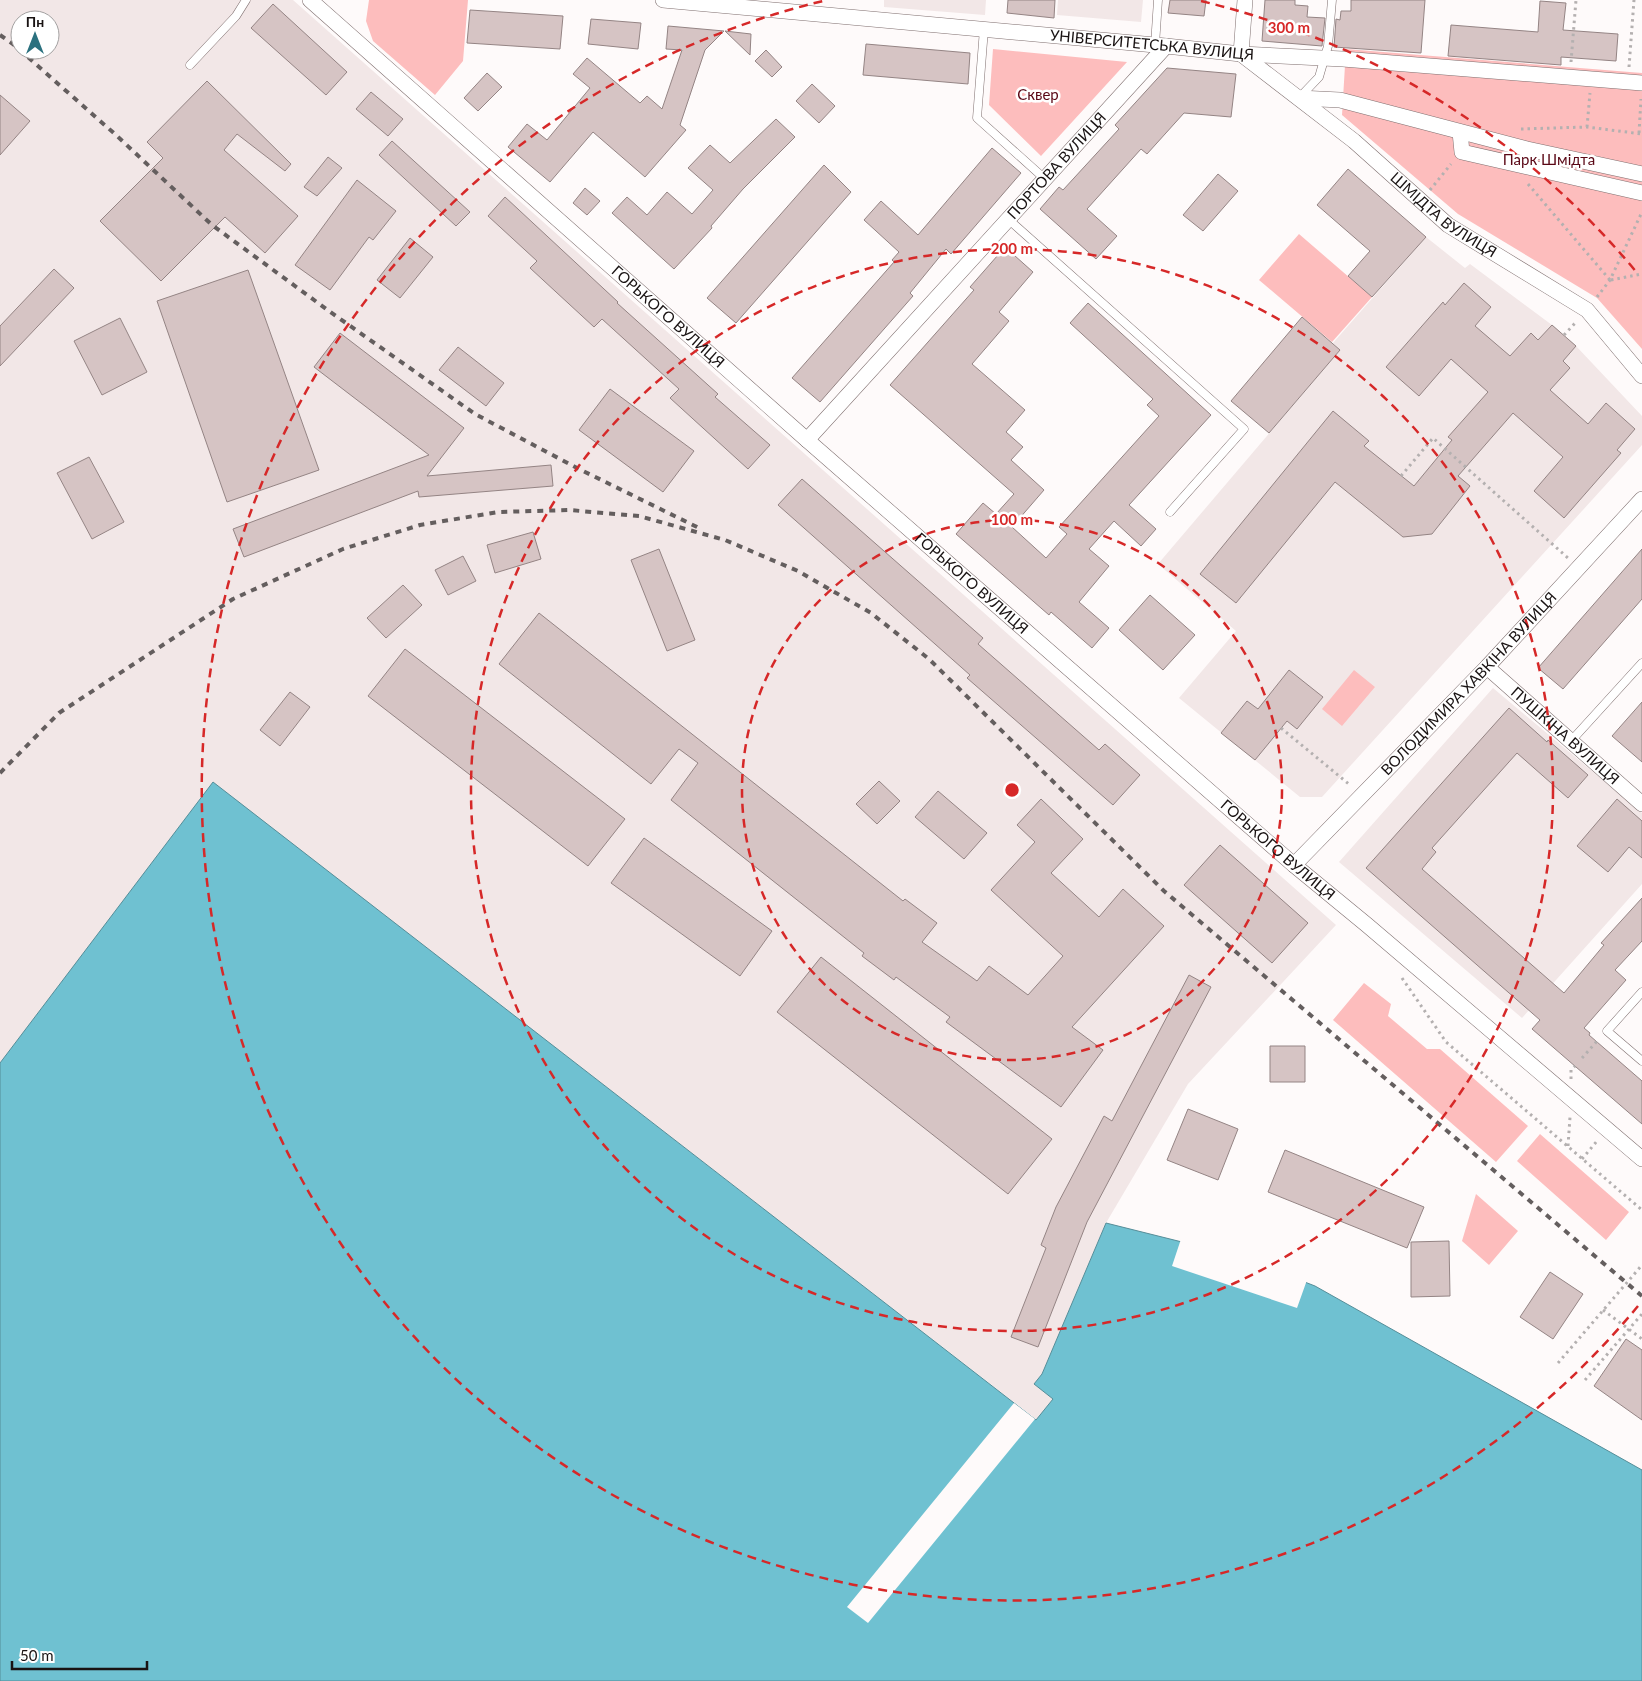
<svg xmlns="http://www.w3.org/2000/svg" width="1642" height="1681" font-family="Lato,sans-serif">
  <style>
    .built { fill: #f2e7e7; fill-rule: evenodd }
    .green { fill: #fdbdbd }
    .water { fill: #6fc1d1; stroke: #558d98 }
    .pier { fill: #fefafa }
    .building { fill: #d6c4c4; stroke: #948484 }
    .lines { fill: none; stroke-linecap: round; stroke-linejoin: round }
    .lane-casing { stroke: #7f6f6f; stroke-width: 9 }
    .street-casing { stroke: #7f6f6f; stroke-width: 16 }
    .path { stroke: #b4b0b0; stroke-width: 3; stroke-dasharray: 2.5 4; stroke-linecap: butt }
    .lane { stroke: #fff; stroke-width: 8 }
    .street { stroke: #fff; stroke-width: 15 }
    .rail { stroke: #645e5e; stroke-width: 4; stroke-dasharray: 6 6; stroke-linecap: butt }
    .ring { fill: none; stroke: #d62828; stroke-width: 2.5; stroke-dasharray: 9 6 }
    .labels { text-anchor: middle; stroke-width: 5; stroke-linejoin: round; paint-order: stroke }
    .street-label { font-size: 15px; fill: #191313; stroke: #fff }
    .park-label { font-size: 15px; fill: #5a0715; stroke: #fff }
    .centre { fill: #d62828; stroke: #fff; stroke-width: 2.5 }
    .ring-label { font-size: 15px; text-anchor: middle; font-weight: bold; fill: #d62828; stroke: #fff; stroke-width: 5; stroke-linejoin: round; paint-order: stroke }
  </style>
  <rect width="100%" height="100%" fill="#fefafa"/>
  <path class="built" d="M0,0H293L1336,925L1188,1084L1106,1223L1042,1374L1034,1384L1053,1399L1037,1420L213,783L0,1063ZM20,20H50V50H20Z
    M884,0H986L985,15L884,7Z
    M1058,0H1143L1141,22L1057,15Z
    M1426,237L1465,268L1470,264L1552,325L1576,346L1642,416V445L1322,797H1300L1179,698L1236,631L1158,564L1340,350L1333,343Z
    M1493,688L1642,813V884L1522,1018L1339,862Z"/>
  <path class="green" d="M369,0H468L463,61L435,95L373,41L366,21Z
    M993,49L1127,62L1041,156L989,105Z
    M1346,49L1642,73V349L1597,298L1458,214L1342,115Z
    M1299,234L1372,297L1332,342L1259,280Z
    M1354,670L1375,687L1342,726L1322,709Z
    M1364,983L1391,1004L1388,1016L1427,1049H1440L1528,1126L1496,1162L1333,1020Z
    M1540,1134L1629,1212L1606,1240L1517,1161Z
    M1476,1194L1518,1231L1489,1265L1462,1241Z"/>
  <path class="water" d="M213,782L1036,1420L1053,1399L1034,1384L1042,1374L1106,1223L1238,1256L1315,1286L1642,1470V1681H0V1063Z"/>
  <path class="pier" d="M1181,1239L1239,1254L1307,1280L1297,1308L1172,1266Z
    M1014,1403L1035,1419L868,1623L847,1607Z"/>
  <path class="building" d="M1008,0H1055L1054,18L1007,13Z
    M1170,0H1206L1204,16L1168,13Z
    M1265,0H1295V5L1308,6L1307,17L1325,18L1322,46L1262,41Z
    M1351,0H1425L1421,53L1334,47L1336,19L1340,20L1341,11H1351Z
    M1540,1L1566,3L1563,30L1618,34L1616,61L1561,57V65L1448,56L1451,25L1538,32Z
    M273,4L347,72L326,95L251,28Z
    M470,10L563,16L560,49L467,43Z
    M591,19L641,23L638,49L588,44Z
    M668,26L724,31L705,50L680,125L686,130L645,177L593,132L550,182L508,147L527,124L547,140L590,88L573,74L587,58L640,103L647,96L662,109L682,50L666,49Z
    M725,31L751,34L750,55Z
    M866,44L970,53L968,84L863,75Z
    M766,50L782,67L772,77L755,61Z
    M1167,68L1236,74L1231,117L1184,113L1147,154L1141,149L1087,209L1117,236L1096,259L1040,209L1059,187L1063,190L1119,129L1115,125Z
    M487,73L502,87L478,111L464,98Z
    M207,81L291,164L285,171L237,134L224,150L298,216L265,253L225,217L161,281L100,221L163,158L147,142Z
    M812,84L835,106L819,123L796,101Z
    M371,92L403,119L388,136L356,109Z
    M0,95L30,121L0,155Z
    M776,119L795,137L743,189L711,226L712,228L674,269L612,213L627,197L647,215L667,192L692,214L713,190L688,168L710,145L730,163Z
    M392,141L470,212L456,226L379,155Z
    M992,148L1021,173L951,254L946,249L910,293L913,296L820,402L792,378L894,262L892,260L899,252L864,220L881,201L918,235Z
    M328,157L342,168L317,196L304,187Z
    M824,165L851,192L736,323L707,298Z
    M1348,169L1426,237L1372,297L1348,276L1370,251L1317,205Z
    M1218,174L1238,191L1203,231L1183,215Z
    M357,180L396,211L373,240L369,237L330,290L295,265Z
    M585,188L600,201L587,215L573,203Z
    M505,197L618,302L617,303L718,394L715,397L770,445L748,469L670,398L679,389L602,319L594,327L530,268L537,261L488,216Z
    M410,238L433,257L400,298L377,280Z
    M1005,247L1033,272L999,312L1009,321L972,364L1025,410L1006,432L1023,447L1011,460L1044,490L1012,527L1046,558L1067,534L1059,527L1159,416L1147,405L1153,399L1070,323L1088,303L1211,415L1129,505L1156,529L1141,546L1114,521L1089,549L1109,566L1079,602L1109,628L1092,648L1051,612L1049,615L956,534L983,503L996,514L1014,494L890,385L974,290L970,287Z
    M54,269L74,288L0,366V326Z
    M248,270L319,470L227,502L157,301Z
    M1464,283L1491,307L1475,326L1510,356L1531,333L1538,340L1552,325L1576,346L1563,361L1570,368L1550,390L1588,424L1606,403L1635,429L1617,450L1621,453L1564,518L1534,491L1563,457L1513,413L1458,476L1470,486L1432,534L1403,537L1335,482L1236,603L1200,574L1333,411L1369,441L1364,446L1414,486L1452,440L1448,437L1488,392L1451,359L1419,396L1386,367L1443,302L1445,305Z
    M1302,317L1340,350L1269,433L1231,401Z
    M120,318L147,372L102,395L74,341Z
    M340,333L464,428L427,476L551,465L553,486L419,497L418,491L244,557L233,529L429,455L314,367Z
    M458,347L504,383L486,406L439,370Z
    M610,389L694,451L663,492L579,430Z
    M89,457L124,522L92,539L57,473Z
    M802,479L983,638L978,644L1099,750L1105,744L1140,775L1113,805L967,678L970,675L778,505Z
    M533,532L541,559L495,573L487,545Z
    M659,549L695,640L667,651L631,560Z
    M1642,549V599L1563,689L1538,668Z
    M463,556L476,581L448,595L435,570Z
    M403,585L422,605L386,638L367,618Z
    M1150,595L1195,635L1163,670L1119,630Z
    M539,613L903,901L905,899L937,923L922,942L977,981L989,966L1028,995L1063,956L991,890L1035,842L1017,825L1041,799L1083,839L1051,873L1099,917L1123,889L1164,926L1072,1027L1103,1050L1061,1107L946,1022L950,1017L896,977L894,980L862,956L864,953L671,800L698,763L679,749L651,784L499,664Z
    M405,649L625,819L588,866L368,696Z
    M1289,670L1323,697L1297,729L1287,721L1255,760L1221,733L1247,701L1258,709Z
    M290,692L310,707L280,746L260,730Z
    M1642,702V762L1612,736Z
    M1509,708L1547,742L1548,740L1588,775L1568,798L1517,753L1432,848L1436,852L1422,869L1564,993L1604,945L1601,943L1642,898V941L1615,970L1626,980L1584,1028L1590,1033L1589,1035L1642,1081V1124L1532,1029L1540,1020L1366,868Z
    M879,781L900,801L877,824L856,804Z
    M938,791L987,833L964,859L915,817Z
    M1617,799L1642,821V858L1629,847L1608,872L1577,846Z
    M644,838L772,931L740,976L611,883Z
    M1220,845L1308,923L1272,963L1184,885Z
    M821,957L1052,1139L1008,1194L777,1012Z
    M1189,975L1211,987L1087,1222L1038,1347L1011,1337L1046,1248L1041,1245L1056,1207L1104,1116L1112,1121Z
    M1270,1046H1305V1082H1270Z
    M1188,1109L1238,1129L1218,1180L1167,1160Z
    M1285,1150L1424,1207L1407,1248L1268,1192Z
    M1449,1241L1450,1296L1411,1297V1242Z
    M1550,1272L1583,1294L1553,1339L1520,1317Z
    M1626,1339L1642,1350V1420L1594,1386Z"/>
  <g class="lines">
    <g class="lane-casing">
      <path id="lane" d="M984,29L977,118L1045,179
        M1155,45L1158,0
        M190,65L236,16L246,0
        M1299,98L1319,77L1328,46L1332,0
        M1008,219L1244,429L1170,512
        M1571,741L1642,663
        M1642,992L1607,1031L1642,1061"/>
    </g>
    <g class="street-casing">
      <g id="street">
        <path id="s1" d="M310,0L807,440L1294,865L1367,925L1642,1159"/>
        <path id="s2" d="M663,0L1166,46L1241,54L1343,59L1642,83"/>
        <path id="s3" d="M1241,54L1354,141L1448,225L1587,310L1642,376"/>
        <path d="M1241,54L1245,0"/>
        <path d="M1299,98L1340,100L1527,149L1642,174"/>
        <path d="M1460,132L1462,152L1642,193"/>
        <path id="s4" d="M807,440L1166,46"/>
        <path id="s5" d="M1487,667L1642,804"/>
        <path id="s6" d="M1294,865L1487,667L1642,499"/>
      </g>
    </g>
    <path class="path" d="M1571,62L1576,0
      M1629,67L1634,0
      M1587,127L1590,93
      M1521,129L1587,127L1642,134
      M1639,133L1641,99
      M1528,184L1610,280
      M1430,190L1451,164
      M1611,280L1642,274
      M1597,297L1610,280L1642,212
      M1564,335L1577,321
      M1401,476L1433,438L1568,558
      M1281,728L1350,785
      M1402,978L1446,1042L1642,1210
      M1582,1058L1598,1040
      M1571,1079V1070L1575,1066
      M1568,1146L1570,1117
      M1582,1159L1597,1141
      M1603,1310L1642,1339
      M1558,1363L1642,1265
      M1585,1380L1642,1314"/>
    <use href="#lane" class="lane"/>
    <use href="#street" class="street"/>
    <path class="rail" d="M0,35L13,44L116,135L212,225L329,311L475,414L577,468L699,528
      M0,773L59,713L233,599L343,549L420,525L498,512L569,510L639,516L725,540L798,571L871,613L929,659L1164,891L1642,1296"/>
  </g>
  <g class="ring">
    <circle cx="1012" cy="790" r="270"/>
    <circle cx="1012" cy="790" r="541"/>
    <path d="M1638 1306A811 811 0 1 1 823 1M1201 1A811 811 0 0 1 1638 274"/>
  </g>
  <g class="labels">
    <g class="street-label">
      <text dy="5" stroke="none"><textPath href="#s2" startOffset="491">УНІВЕРСИТЕТСЬКА ВУЛИЦЯ</textPath></text>
      <text dy="5" stroke="none"><textPath href="#s4" startOffset="371">ПОРТОВА ВУЛИЦЯ</textPath></text>
      <text dy="5" stroke="none"><textPath href="#s3" startOffset="259">ШМІДТА ВУЛИЦЯ</textPath></text>
      <text dy="5" stroke="none"><textPath href="#s1" startOffset="478">ГОРЬКОГО ВУЛИЦЯ</textPath></text>
      <text dy="5" stroke="none"><textPath href="#s1" startOffset="882">ГОРЬКОГО ВУЛИЦЯ</textPath></text>
      <text dy="5" stroke="none"><textPath href="#s6" startOffset="252">ВОЛОДИМИРА ХАВКІНА ВУЛИЦЯ</textPath></text>
      <text dy="5" stroke="none"><textPath href="#s5" startOffset="104">ПУШКІНА ВУЛИЦЯ</textPath></text>
      <text dy="5" stroke="none"><textPath href="#s1" startOffset="1288">ГОРЬКОГО ВУЛИЦЯ</textPath></text>
    </g>
    <g class="park-label">
      <text x="1038" y="100">Сквер</text>
      <text x="1549" y="165">Парк Шмідта</text>
    </g>
  </g>
  <circle cx="1012" cy="790" r="8" class="centre"/>
  <g class="ring-label">
    <text x="1289" y="33">300 m</text>
    <text x="1012" y="254">200 m</text>
    <text x="1012" y="525">100 m</text>
  </g>
  <g transform="translate(35 35)"><circle r="24" fill="#ffffff" stroke="#a3a1a1"/>
  <path d="M0-4L9 19L0 12L-9 19Z" fill="#2b717f"/>
  <text y="-8" font-size="14" font-weight="bold" text-anchor="middle" fill="#191313">Пн</text>
  </g>
  <path d="M12 1661v8h135v-8" fill="none" stroke="#191313" stroke-width="2.5"/>
  <text x="20" y="1661" font-size="15" fill="#191313" stroke="#ffffff" stroke-width="4" paint-order="stroke">50 m</text>
</svg>
